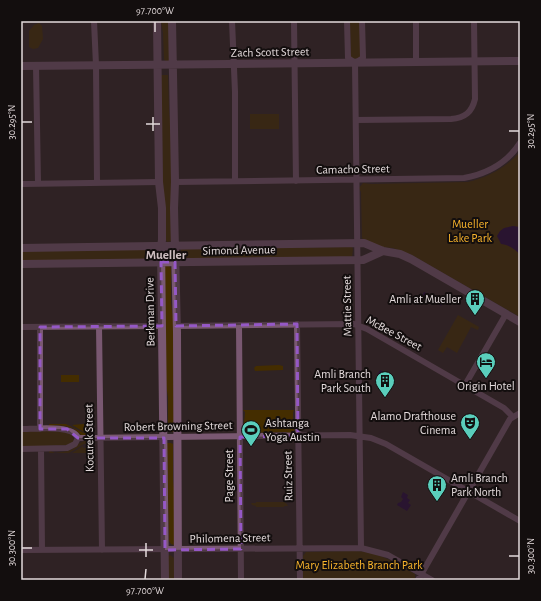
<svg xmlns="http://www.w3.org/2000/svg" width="541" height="601" font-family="'Alegreya Sans',sans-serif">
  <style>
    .green { fill: #442d00 }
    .water { fill: #22033e }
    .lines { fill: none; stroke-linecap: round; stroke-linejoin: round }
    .minor { stroke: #795871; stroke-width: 6 }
    .tertiary { stroke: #795871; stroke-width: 8 }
    .marked { fill: none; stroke: #9558c6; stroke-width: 3; stroke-dasharray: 8 5; stroke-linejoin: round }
    .ticks { fill: none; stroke: #e3dadb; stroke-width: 1.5 }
    .labels { text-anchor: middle; stroke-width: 4; stroke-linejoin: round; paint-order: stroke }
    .street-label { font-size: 12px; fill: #e3dadb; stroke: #130e0e }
    .park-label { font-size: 12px; fill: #fab52c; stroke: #130e0e }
    .poi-label { font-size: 12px; fill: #e3dadb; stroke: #130e0e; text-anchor: end }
    .neighbourhood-label { font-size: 13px; font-weight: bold; fill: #cfbfc1; stroke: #130e0e }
    .neatline { fill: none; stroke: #e3dadb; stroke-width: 1.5 }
    .ticks-label { font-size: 10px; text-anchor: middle; fill: #e3dadb }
  </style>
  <rect width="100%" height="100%" fill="#2f2324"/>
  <path class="green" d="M161,21H169L170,61H165L164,59L163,33Z
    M350,21H361V57L358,59L351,58Z
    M39,23L42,26L43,39L38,48L33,49L29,47V31L34,25Z
    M161,75H168L169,111L171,129V241L167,242L166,240L163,183Z
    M250,114H279V129H250Z
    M520,152V317L412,255L393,248L380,247L363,240L362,237L361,192L359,188L363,183L371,184L468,182C489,177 505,168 520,152Z
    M352,247L353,249L352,257L182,259L180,258L181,249Z
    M21,250H156V259L21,262Z
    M165,266H169L171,268V303L173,317L174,432H169L168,431V397L165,379L164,267Z
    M458,315L479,327L478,330L471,327L457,353L447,347L443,353L438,350Z
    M279,365L283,366V370L255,371L254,368L256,366Z
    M61,375H79V382H61Z
    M243,410H294L293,413V419L295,420L294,431L291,433L285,432L245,433L243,431C243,424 245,419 245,412Z
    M94,423V433L84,432L72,425Z
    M49,424H66L84,433L92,434V435H81L73,428L65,426L56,425L49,427Z
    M21,431H63L72,435L74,440L72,443L67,445L21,447Z
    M84,441H92L93,443L84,444L69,453H49V450L55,453L67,451L73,449L76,445Z
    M167,443H171L173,444V479L175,497L174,545L171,544L169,541Z
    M83,446V448L94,447V453H72Z
    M256,502H284L286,503L288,506H284V507H256V506L252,505L251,503H256Z
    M354,551C377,551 396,563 415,574V579L303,580V556L306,552Z
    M170,555L174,558V580H167L168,556Z"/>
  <path class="water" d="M513,226L520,227V255C516,249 506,244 501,244L497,236L500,231L504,228Z
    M424,292L435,296L444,302L441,306L422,296Z
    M380,370L392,376L389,382L377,375Z
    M403,492L408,495L407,498L410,500L408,503L411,505L407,511L397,505L398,503L401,502L403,499L401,497Z"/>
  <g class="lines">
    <path class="minor" d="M94,21L96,65L97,182
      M232,21L235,92V181
      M294,21L296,181
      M347,21L348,58L355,63
      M416,21V62
      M355,63L361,548
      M355,63L363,58L362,21
      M36,66L38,183
      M356,120L451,119C465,118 472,112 475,99L474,21
      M175,182L464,178C487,174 507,163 520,143
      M21,184L159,182
      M297,324L300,580
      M239,325L241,580
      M99,326L102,550
      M176,326L354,324L367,329L504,408L512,416
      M21,327L162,326
      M40,327V429
      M465,385L506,314
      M21,429C34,429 73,424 78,438L75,444L67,448L21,449
      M78,438L350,435L371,438L386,444L520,521
      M41,449L42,550
      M21,550L361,548L388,555L432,580
      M418,580L510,419L520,413"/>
    <path class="tertiary" d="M157,21L159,182L162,208V240L161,246L165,580
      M172,21L175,182L174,208L177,332L178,580
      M21,66L520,61
      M21,248L364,243L383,251L400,254L411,259L520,322
      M21,264L363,260L383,251"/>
  </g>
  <path d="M0 0H541V601H0ZM161,262H175L176,326L297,324L298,436L240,437L241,549L165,550L164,438H78L67,429H40V327L162,326Z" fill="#2f2324" fill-opacity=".55" fill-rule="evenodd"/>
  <path class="marked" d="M161,262H175L176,326L297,324L298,436L240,437L241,549L165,550L164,438H78L67,429H40V327L162,326Z"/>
  <path class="ticks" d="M155,32V22M22,122H32M146,124H160M153,131V117M509,131H519M22,548H32M139,550H153M509,556H519M146,557V543M145,579L146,569"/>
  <defs>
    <g id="building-pin" transform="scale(1)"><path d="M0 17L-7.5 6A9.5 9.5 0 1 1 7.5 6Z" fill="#5acebc" stroke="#130e0e"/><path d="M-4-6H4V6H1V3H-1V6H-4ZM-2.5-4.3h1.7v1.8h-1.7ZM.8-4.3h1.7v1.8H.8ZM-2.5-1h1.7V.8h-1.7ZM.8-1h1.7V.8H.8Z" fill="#111"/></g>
    <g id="hotel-pin" transform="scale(1)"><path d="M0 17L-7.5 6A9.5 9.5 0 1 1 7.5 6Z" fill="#5acebc" stroke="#130e0e"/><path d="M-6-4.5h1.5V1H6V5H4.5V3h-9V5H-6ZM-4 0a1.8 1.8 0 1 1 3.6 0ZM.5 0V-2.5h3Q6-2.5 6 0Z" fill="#111"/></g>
    <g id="theatre-pin" transform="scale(1)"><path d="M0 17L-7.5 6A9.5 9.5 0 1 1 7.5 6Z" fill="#5acebc" stroke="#130e0e"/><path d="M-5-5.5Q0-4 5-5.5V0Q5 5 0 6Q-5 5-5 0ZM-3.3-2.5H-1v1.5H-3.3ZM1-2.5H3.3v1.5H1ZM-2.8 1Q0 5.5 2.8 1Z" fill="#111"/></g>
    <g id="stadium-pin" transform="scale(1)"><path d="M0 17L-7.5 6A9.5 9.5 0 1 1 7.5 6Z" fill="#5acebc" stroke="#130e0e"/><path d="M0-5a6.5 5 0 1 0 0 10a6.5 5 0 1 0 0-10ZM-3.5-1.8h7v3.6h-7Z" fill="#111"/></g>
  </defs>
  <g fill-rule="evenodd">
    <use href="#building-pin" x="475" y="299"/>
    <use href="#hotel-pin" x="486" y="362"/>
    <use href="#building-pin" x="385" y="381"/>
    <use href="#theatre-pin" x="470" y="423"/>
    <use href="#stadium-pin" x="251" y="430"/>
    <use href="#building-pin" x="437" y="485"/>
  </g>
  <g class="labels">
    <g class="street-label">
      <text transform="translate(270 52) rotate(-1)" y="4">Zach Scott Street</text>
      <text transform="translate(353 169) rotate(-1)" y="4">Camacho Street</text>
      <text transform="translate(239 250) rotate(-1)" y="4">Simond Avenue</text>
      <text transform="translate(347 306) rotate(-91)" y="4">Mattie Street</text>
      <text transform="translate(150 312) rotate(-91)" y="4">Berkman Drive</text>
      <text transform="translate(394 333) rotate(28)" y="4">McBee Street</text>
      <text transform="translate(178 426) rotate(-1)" y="4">Robert Browning Street</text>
      <text transform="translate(89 438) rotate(-91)" y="4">Kocurek Street</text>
      <text transform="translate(229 476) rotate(-90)" y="4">Page Street</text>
      <text transform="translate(288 476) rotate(-91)" y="4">Ruiz Street</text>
      <text transform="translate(230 538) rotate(-1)" y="4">Philomena Street</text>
    </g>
    <g class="park-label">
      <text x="470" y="228">Mueller<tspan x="470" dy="14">Lake Park</tspan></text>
      <text x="359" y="569">Mary Elizabeth Branch Park</text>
    </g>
    <g class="poi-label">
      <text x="461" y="303">Amli at Mueller</text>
      <text x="371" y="378">Amli Branch<tspan x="371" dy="14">Park South</tspan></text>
      <text x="486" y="390" text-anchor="middle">Origin Hotel</text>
      <text x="456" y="420">Alamo Drafthouse<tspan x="456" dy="14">Cinema</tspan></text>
      <text x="265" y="427" text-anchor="start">Ashtanga<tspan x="265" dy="14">Yoga Austin</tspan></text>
      <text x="451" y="482" text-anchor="start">Amli Branch<tspan x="451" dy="14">Park North</tspan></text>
    </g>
    <g class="neighbourhood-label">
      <text x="166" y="259">Mueller</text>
    </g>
  </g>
  <rect width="541" height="601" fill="none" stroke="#130e0e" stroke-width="44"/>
  <rect x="22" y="22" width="497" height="557" class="neatline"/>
  <g class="ticks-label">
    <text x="155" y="14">97.700°W</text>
    <text transform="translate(11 122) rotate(-90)" y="4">30.295°N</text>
    <text transform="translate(530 131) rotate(-90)" y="4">30.295°N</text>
    <text transform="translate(11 548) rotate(-90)" y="4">30.300°N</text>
    <text transform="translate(530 556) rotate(-90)" y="4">30.300°N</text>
    <text x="145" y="594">97.700°W</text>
  </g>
</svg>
